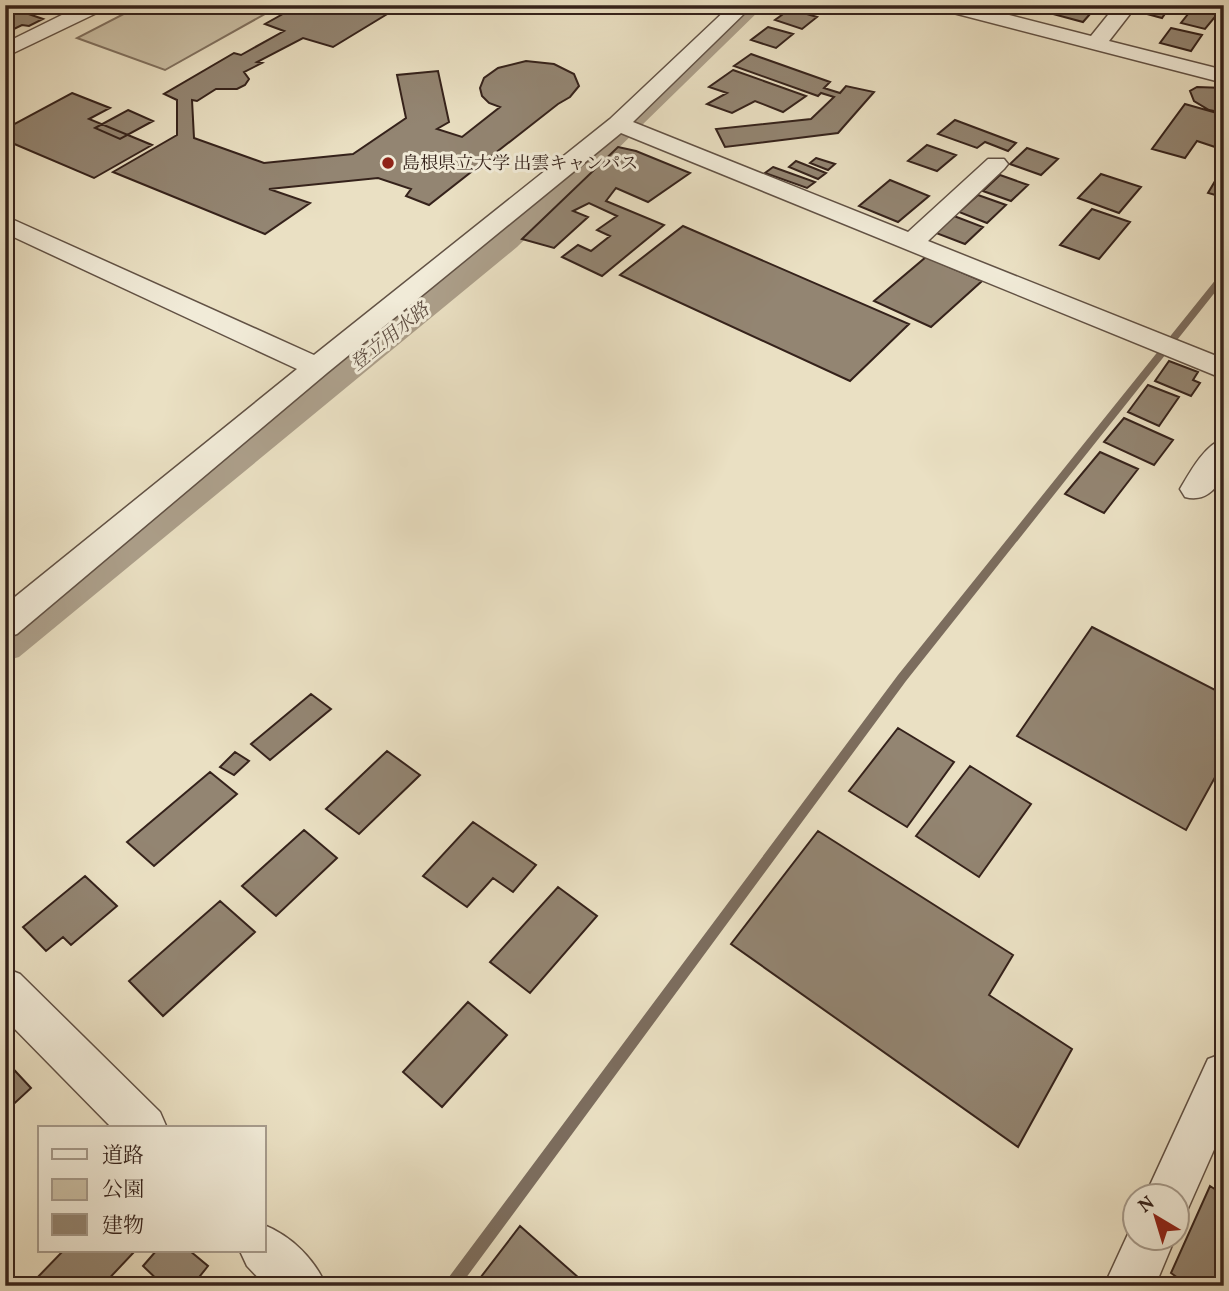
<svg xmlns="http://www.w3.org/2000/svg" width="1229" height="1291" font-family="Vollkorn,'Noto Serif JP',serif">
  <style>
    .green { fill: #cbc0a6; stroke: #807160; stroke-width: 2 }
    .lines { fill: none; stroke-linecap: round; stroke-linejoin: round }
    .stream { fill: #7c6d5e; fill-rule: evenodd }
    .canal { fill: #ac9f8a; fill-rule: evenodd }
    .building { fill: #938572; stroke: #35221b; stroke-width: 2 }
    .minor-casing { stroke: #625245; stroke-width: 3 }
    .minor { fill: #f1ebd8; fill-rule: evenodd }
    .poi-dot { fill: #8f2418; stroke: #f1ebd8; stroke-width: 2.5 }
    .labels { text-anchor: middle; stroke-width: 6; stroke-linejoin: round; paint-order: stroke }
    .far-poi-label { font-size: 18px; fill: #35221b; stroke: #f1ebd8; text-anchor: start }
    .far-water-label { font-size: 19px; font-style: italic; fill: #5f4e42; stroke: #f1ebd8 }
  </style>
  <rect width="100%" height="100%" fill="#eae0c3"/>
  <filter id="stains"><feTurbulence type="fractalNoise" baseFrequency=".00286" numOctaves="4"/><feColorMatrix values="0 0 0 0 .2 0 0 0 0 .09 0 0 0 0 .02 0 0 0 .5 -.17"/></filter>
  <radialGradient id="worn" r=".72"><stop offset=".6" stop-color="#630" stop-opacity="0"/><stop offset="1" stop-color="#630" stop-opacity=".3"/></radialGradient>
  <path class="green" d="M141,5H281L165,70L77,38Z"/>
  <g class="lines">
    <path class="stream" d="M1221,273H1224V281L906,681L460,1286H444L446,1281L898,675Z"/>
    <path class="canal" d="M741,5H765L517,247L19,657L5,661V624L497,235Z"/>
  </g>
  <path class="building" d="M299,5H402L333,47L303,38L257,62L262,63L244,72L249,79L245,85L237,89H216L197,101L192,100L194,138L264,163L353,154L406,118L397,75L438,71L449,122L437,129L462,137L500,107L489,103L482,96L480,88L484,78L498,68L526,61L554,64L574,74L579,86L570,97L558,104L429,205L406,196L411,189L378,178L269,189L310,203L265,234L113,172L177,135V100L164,94L234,53L241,55L284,31L265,24Z
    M1062,5H1098L1083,22L1053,14Z
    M1136,5H1171L1162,18L1132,10Z
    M1188,5H1194L1219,12L1205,29L1181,23L1188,14L1182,13Z
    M790,9L817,17L802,29L775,20Z
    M17,10L43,19L29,26L22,25L10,31L5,29V15Z
    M768,27L793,34L776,48L751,40Z
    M1171,28L1202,35L1191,51L1160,43Z
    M751,54L830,82L824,88L840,93L846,86L874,92L838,133L725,147L716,129L811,119L834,97L821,93L818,96L734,66Z
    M733,70L806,96L783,112L755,101L732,113L707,104L727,93L709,87Z
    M1197,87L1224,88V113L1209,110L1194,101L1190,91Z
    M72,93L110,108L89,119L152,145L94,178L5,140V129Z
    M1185,104L1224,115V134L1215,147L1197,141L1185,158L1152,149Z
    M128,110L153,121L120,139L95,128Z
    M955,120L1016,143L1008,151L985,142L977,148L938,134Z
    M927,145L956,155L937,171L908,161Z
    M618,147L636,151L690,173L648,202L616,188L606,201L664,225L602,276L562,257L578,245L591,251L610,236L597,230L617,216L589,203L573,211L588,217L554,248L522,239Z
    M1027,148L1058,159L1041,175L1010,164Z
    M816,158L835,164L828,170L810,163Z
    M796,161L826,173L818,179L789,167Z
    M1224,166V202L1217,200L1219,196L1208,193Z
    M773,167L815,182L807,188L765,173Z
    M1101,174L1141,187L1119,213L1078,198Z
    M1000,175L1028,185L1011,201L983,191Z
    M890,180L929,196L898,222L859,206Z
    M978,195L1006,205L987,223L959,212Z
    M1092,209L1130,222L1099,259L1060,245Z
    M954,216L983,227L965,244L936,233Z
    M683,226L909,324L850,381L620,275Z
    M926,257L982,281L931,327L874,301Z
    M1169,361L1198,372L1193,380L1200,383L1191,396L1155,381Z
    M1148,385L1179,397L1159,426L1128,412Z
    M1124,418L1173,440L1154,465L1104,442Z
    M1100,452L1138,469L1104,513L1065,494Z
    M1092,627L1215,690L1221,680L1224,681V761L1186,830L1017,736Z
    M311,694L331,709L270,760L251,744Z
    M898,728L954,762L907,827L849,791Z
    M387,751L420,775L359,834L326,809Z
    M235,752L249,761L234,775L220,767Z
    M970,766L1031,804L979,877L916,836Z
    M210,772L237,794L154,866L127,842Z
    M473,822L536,865L513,892L493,878L467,907L423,876Z
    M304,830L337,858L276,916L242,886Z
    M818,831L1013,955L989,995L1072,1049L1018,1147L731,944Z
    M85,876L117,906L71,945L63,937L46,951L23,927Z
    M558,887L597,916L530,993L490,962Z
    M220,901L255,932L163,1016L129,981Z
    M468,1002L507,1035L442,1107L403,1072Z
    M5,1060L31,1088L5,1112Z
    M1210,1186L1224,1195V1286H1189L1171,1273Z
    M520,1226L588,1286H474Z
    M63,1251H135L102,1286H37L33,1282Z
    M156,1251H190L208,1266L192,1286H164L143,1266Z"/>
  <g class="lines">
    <g class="minor-casing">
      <path id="minor" d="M82,5H108L105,9L5,57V43Z
        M731,5H753L633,122L908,232L988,159H1004L1008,164L1004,169L928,241L1224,359V379L621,133L327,373L17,634L5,638V605L297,369L5,233V216L314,355L610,119Z
        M935,5H970L1091,36L1116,5H1137L1109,41L1224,70V83L938,9Z
        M1209,5H1224V12L1212,9Z
        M1224,439C1224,449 1227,464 1223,473C1217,491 1203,502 1185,497L1180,489C1190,472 1205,444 1224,439Z
        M5,968L20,974L160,1112L167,1128H112L5,1019Z
        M1224,1053V1127L1186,1213L1176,1217V1196H1145L1208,1059Z
        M1134,1221V1238H1175L1155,1286H1104Z
        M264,1225C291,1236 315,1259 326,1286H266L247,1266L240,1251H264Z"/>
    </g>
    <use href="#minor" class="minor"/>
  </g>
  <circle class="poi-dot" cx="388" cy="163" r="7"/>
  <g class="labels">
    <g class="far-poi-label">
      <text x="402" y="169">島根県立大学 出雲キャンパス</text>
    </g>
    <g class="far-water-label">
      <text transform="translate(389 336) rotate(-39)" y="7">登立用水路</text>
    </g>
  </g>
  <rect width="1229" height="1291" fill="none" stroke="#eae0c3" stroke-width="28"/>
  <rect x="7" y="7" width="1215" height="1277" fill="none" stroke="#35221b" stroke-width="3.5"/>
  <rect x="14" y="14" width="1201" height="1263" fill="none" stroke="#35221b" stroke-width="2"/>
  <rect x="38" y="1126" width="228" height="126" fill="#f1ebd8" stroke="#a69b8c" stroke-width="2"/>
  <rect x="52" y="1149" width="35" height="10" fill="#f1ebd8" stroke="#a69b8c" stroke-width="2"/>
  <text x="102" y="1162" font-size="21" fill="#35221b">道路</text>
  <rect x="52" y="1179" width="35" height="21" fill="#cbc0a6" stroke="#a69b8c" stroke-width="2"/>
  <text x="102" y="1196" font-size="21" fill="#35221b">公園</text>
  <rect x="52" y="1214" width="35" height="21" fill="#938572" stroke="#a69b8c" stroke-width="2"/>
  <text x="102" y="1232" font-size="21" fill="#35221b">建物</text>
  <g transform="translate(1156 1217) rotate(322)"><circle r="33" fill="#f1ebd8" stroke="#a69b8c" stroke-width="2"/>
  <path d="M0-5L12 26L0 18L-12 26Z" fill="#8f2418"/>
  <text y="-10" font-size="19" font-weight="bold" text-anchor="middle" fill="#35221b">N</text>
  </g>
  <rect width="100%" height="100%" filter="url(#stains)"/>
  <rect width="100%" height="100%" fill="url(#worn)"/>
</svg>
